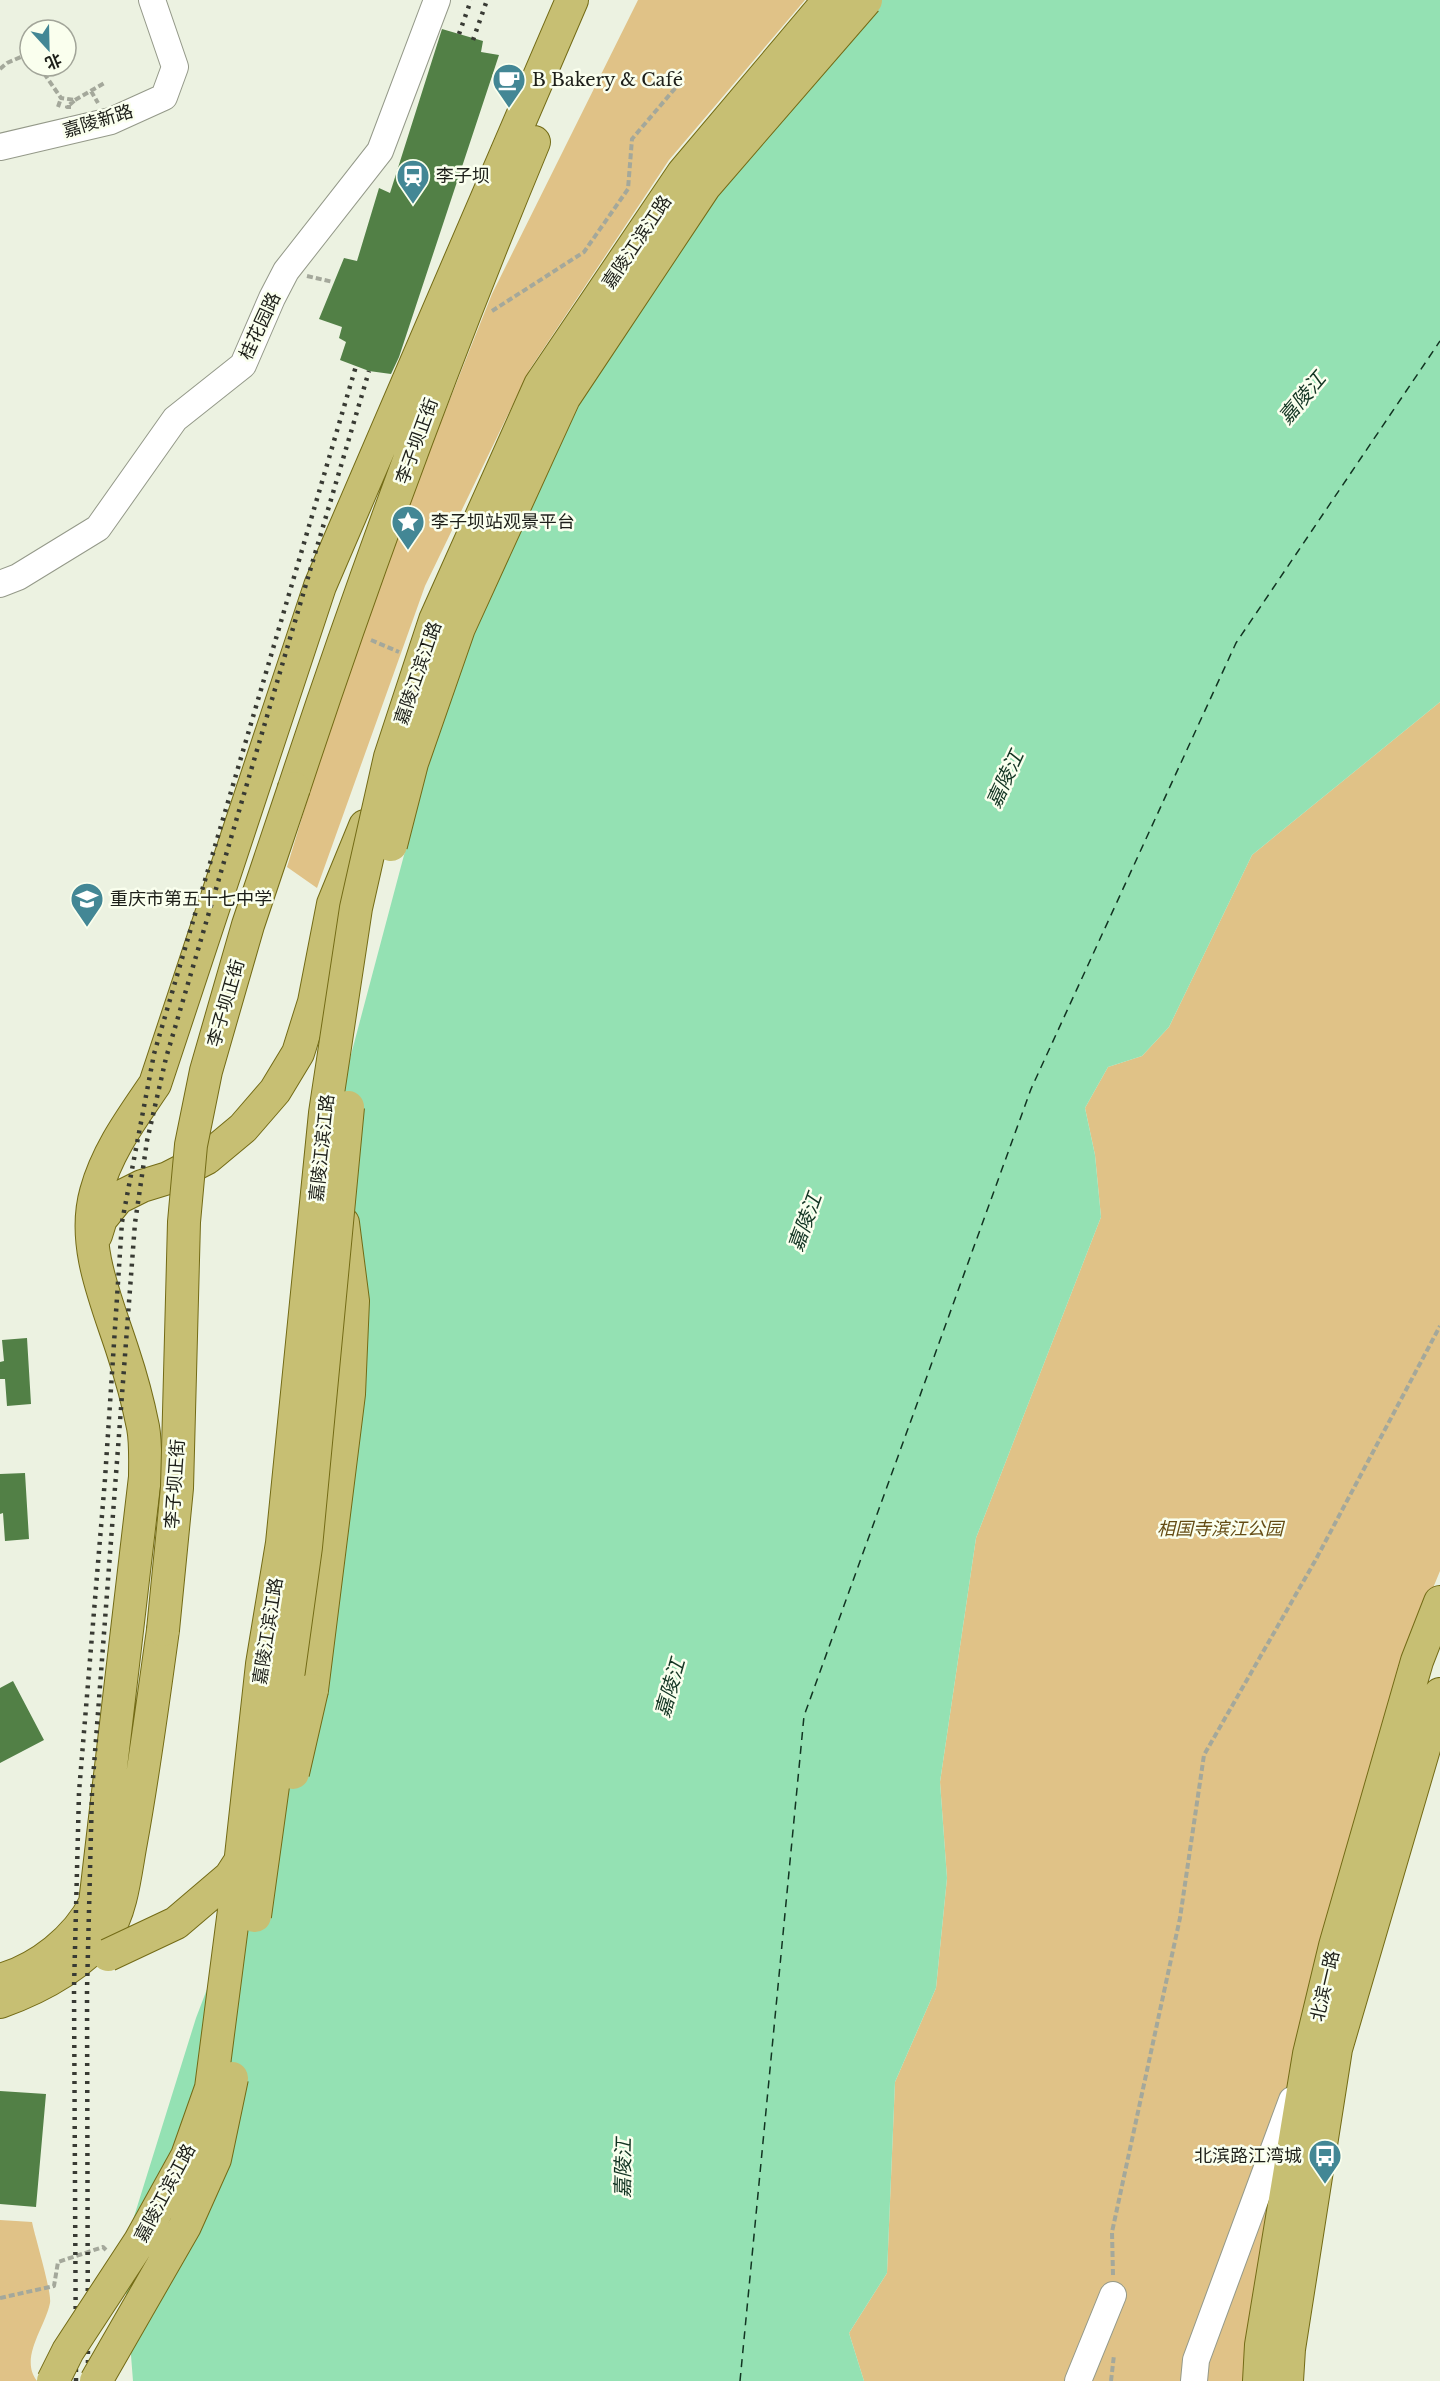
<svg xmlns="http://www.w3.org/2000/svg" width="1440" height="2381" font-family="'Libre Baskerville','Noto Sans SC',serif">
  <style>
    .green { fill: #e0c287 }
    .water { fill: #94e1b3 }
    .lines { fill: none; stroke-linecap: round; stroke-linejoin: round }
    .ferry { stroke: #123422; stroke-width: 1.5; stroke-dasharray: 8 6; stroke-linecap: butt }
    .building { fill: #528046 }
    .minor-casing { stroke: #949989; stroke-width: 28 }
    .major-casing { stroke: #736b16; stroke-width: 34 }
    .path { stroke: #a4a89b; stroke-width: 4; stroke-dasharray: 6 3; stroke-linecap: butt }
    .minor { stroke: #fff; stroke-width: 26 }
    .major { stroke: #c7bf73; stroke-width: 32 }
    .rail { stroke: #383a33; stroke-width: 4.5; stroke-dasharray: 3 6; stroke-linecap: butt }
    .major-bridge-casing { stroke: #736b16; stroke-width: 34; stroke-linecap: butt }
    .major-bridge { stroke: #c7bf73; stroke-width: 32 }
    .labels { text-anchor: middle; stroke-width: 5; stroke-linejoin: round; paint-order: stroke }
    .poi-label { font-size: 18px; fill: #1d1f19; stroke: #faffee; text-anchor: start }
    .street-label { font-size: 18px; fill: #1d1f19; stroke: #faffee }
    .park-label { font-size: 18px; font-style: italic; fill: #644c14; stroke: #faffee }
    .water-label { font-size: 20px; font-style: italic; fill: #123422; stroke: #faffee }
  </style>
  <rect width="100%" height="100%" fill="#ecf2e1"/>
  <path class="green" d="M638,0H805L669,160L530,369L425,586L317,888L287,867L363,617L492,294Z
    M1440,702V1571L1403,1661L1247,2381H864L849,2333L887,2273L895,2082L936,1988L947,1878L940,1782L976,1538L1101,1217L1095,1155L1085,1108L1108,1067L1142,1056L1169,1027L1252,855Z
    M0,2220L32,2222C35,2237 52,2292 50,2303C45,2328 19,2358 37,2381H0Z"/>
  <path class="water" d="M851,0H1440V702L1252,855L1169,1027L1142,1056L1108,1067L1085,1108L1095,1155L1101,1217L976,1538L940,1782L947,1878L936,1988L895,2082L887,2273L849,2333L864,2381H133L123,2252L196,2018L332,1661L301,1243L425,776L486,517Z"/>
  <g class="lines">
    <path class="ferry" d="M740,2381L804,1716L1031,1089L1236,643L1440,341"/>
  </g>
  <path class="building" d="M442,29L483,41L481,52L499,55L399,357L391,374L369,371L340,360L346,342L339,338L342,327L319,319L344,258L357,261L379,188L390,193Z
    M27,1338L31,1404L7,1406L5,1379H0V1362L4,1361L2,1340Z
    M25,1473L29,1539L5,1541L3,1513L0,1514V1474Z
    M13,1681L44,1740L0,1763V1688Z
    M0,2091L46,2094L36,2207L0,2204Z"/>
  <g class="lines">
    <g class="minor-casing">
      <path id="minor" d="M0,147L111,121L164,97L175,67L152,0
        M0,584L18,577L98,528L175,419L243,365L272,298L286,271L380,151L437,0
        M1078,2381L1113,2295
        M1194,2381L1196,2360L1292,2100"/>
    </g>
    <g class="major-casing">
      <path id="major" d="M294,788C366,570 446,354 534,142
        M96,1235L101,1219L118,1198L142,1186L168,1178L207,1158L243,1128L275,1091L298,1053L314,1002L333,904L365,826
        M312,1690L349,1394L353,1301L343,1223
        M0,1980C39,1969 77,1939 95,1903L145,1477C145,1461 146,1443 143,1427C138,1402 131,1376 123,1352C107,1302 81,1245 96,1192C107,1151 132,1118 155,1084L320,586L572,0
        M0,2002C39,1988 79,1967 106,1933C122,1912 126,1868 131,1842C144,1771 153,1701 163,1630
        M1259,2381L1261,2345L1309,2054L1335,1946L1417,1661L1440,1602
        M1287,2381L1289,2349L1336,2049L1440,1694"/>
    </g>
    <path class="path" d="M39,66L61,98L75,100L67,107H71
      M0,69L7,63L30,53
      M91,91L98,103
      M75,100L106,82
      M58,107L61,98
      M307,276L333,282
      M492,311L584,252L628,189L632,139L677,86
      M371,640L399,652
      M1113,2275L1112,2232L1180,1918L1204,1755L1315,1561L1440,1326
      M0,2298L54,2286L58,2262L103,2247L106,2250
      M1111,2381L1114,2355"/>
    <use href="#minor" class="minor"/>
    <use href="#major" class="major"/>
    <path class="rail" d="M459,34L471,0
      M473,40L487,0
      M76,2381L74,1988L79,1792L105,1479L122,1222L154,1054L356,366
      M88,2381L87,1990L92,1792L135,1223L147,1141L166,1058L369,371"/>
    <g class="major-bridge-casing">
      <path id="major-bridge" d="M391,845L412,763L459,628L564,398L705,186L866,0
        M163,1630L177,1488L184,1222L191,1145L206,1071L248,925L294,788
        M293,1773L312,1690
        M255,1916L306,1547L348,1107
        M108,1955L176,1923L230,1877L241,1860
        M53,2381L68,2351L140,2241L187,2156L211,2088L241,1856L262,1664L282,1543L325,1113L356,908L390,757L435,620L540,385L683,173L829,0
        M96,2381L185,2226L215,2159L232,2078"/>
    </g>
    <use href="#major-bridge" class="major-bridge"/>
  </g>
  <defs>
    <g id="cafe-pin" transform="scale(1.725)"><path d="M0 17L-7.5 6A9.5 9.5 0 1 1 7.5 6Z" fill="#438795" stroke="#faffee"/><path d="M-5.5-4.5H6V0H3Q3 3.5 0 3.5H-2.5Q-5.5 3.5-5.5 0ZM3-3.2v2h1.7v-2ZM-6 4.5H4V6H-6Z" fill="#fff"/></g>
    <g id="station-pin" transform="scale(1.725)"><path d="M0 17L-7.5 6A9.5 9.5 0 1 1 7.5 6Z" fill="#438795" stroke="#faffee"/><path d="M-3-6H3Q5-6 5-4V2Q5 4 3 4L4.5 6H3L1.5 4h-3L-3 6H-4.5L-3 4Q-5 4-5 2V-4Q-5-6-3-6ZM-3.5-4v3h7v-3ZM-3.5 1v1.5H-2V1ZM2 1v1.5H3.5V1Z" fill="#fff"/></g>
    <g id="sight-pin" transform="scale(1.725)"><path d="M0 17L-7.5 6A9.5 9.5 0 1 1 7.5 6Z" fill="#438795" stroke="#faffee"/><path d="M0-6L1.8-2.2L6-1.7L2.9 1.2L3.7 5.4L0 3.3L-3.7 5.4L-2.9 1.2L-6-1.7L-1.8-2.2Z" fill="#fff"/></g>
    <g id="school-pin" transform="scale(1.725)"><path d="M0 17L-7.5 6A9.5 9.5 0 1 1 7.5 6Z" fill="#438795" stroke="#faffee"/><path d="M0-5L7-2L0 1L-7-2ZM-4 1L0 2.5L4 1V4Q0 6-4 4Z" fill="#fff"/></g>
    <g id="bus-pin" transform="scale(1.725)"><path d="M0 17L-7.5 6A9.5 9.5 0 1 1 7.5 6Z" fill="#438795" stroke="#faffee"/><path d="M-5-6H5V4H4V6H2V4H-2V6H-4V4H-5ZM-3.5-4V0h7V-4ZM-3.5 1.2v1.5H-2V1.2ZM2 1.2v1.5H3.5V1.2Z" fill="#fff"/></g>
  </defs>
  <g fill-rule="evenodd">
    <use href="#cafe-pin" x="509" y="80"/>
    <use href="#station-pin" x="413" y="176"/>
    <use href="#sight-pin" x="408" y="522"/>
    <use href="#school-pin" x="87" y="899"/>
    <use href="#bus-pin" x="1325" y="2156"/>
  </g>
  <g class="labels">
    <g class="poi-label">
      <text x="532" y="86">B Bakery &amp; Café</text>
      <text x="436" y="182">李子坝</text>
      <text x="431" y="528">李子坝站观景平台</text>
      <text x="110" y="905">重庆市第五十七中学</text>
      <text x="1302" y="2162" text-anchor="end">北滨路江湾城</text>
    </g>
    <g class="street-label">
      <text transform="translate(98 121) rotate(-17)" y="6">嘉陵新路</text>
      <text transform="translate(637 242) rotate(-56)" y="6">嘉陵江滨江路</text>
      <text transform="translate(260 326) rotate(-65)" y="6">桂花园路</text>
      <text transform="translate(417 441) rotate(-70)" y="6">李子坝正街</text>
      <text transform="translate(418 673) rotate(-71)" y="6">嘉陵江滨江路</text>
      <text transform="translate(226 1003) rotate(-74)" y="6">李子坝正街</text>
      <text transform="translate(322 1148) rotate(-84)" y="6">嘉陵江滨江路</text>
      <text transform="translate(175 1484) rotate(-86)" y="6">李子坝正街</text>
      <text transform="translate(268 1631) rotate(-81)" y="6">嘉陵江滨江路</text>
      <text transform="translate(1325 1986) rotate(-77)" y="6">北滨一路</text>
      <text transform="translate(165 2193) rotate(-62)" y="6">嘉陵江滨江路</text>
    </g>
    <g class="park-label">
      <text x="1220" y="1535">相国寺滨江公园</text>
    </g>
    <g class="water-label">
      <text transform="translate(1302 398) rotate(-50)" y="7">嘉陵江</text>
      <text transform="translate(1005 779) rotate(-65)" y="7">嘉陵江</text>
      <text transform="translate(805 1222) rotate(-70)" y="7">嘉陵江</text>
      <text transform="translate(670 1688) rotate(-74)" y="7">嘉陵江</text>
      <text transform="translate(623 2168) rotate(-89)" y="7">嘉陵江</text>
    </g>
  </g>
  <g transform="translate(48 48) rotate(158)"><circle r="28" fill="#faffee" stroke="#a2a599" stroke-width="1.5"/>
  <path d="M0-4.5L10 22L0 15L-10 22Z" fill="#438795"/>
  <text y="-9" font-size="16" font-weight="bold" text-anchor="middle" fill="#1d1f19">北</text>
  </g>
</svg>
